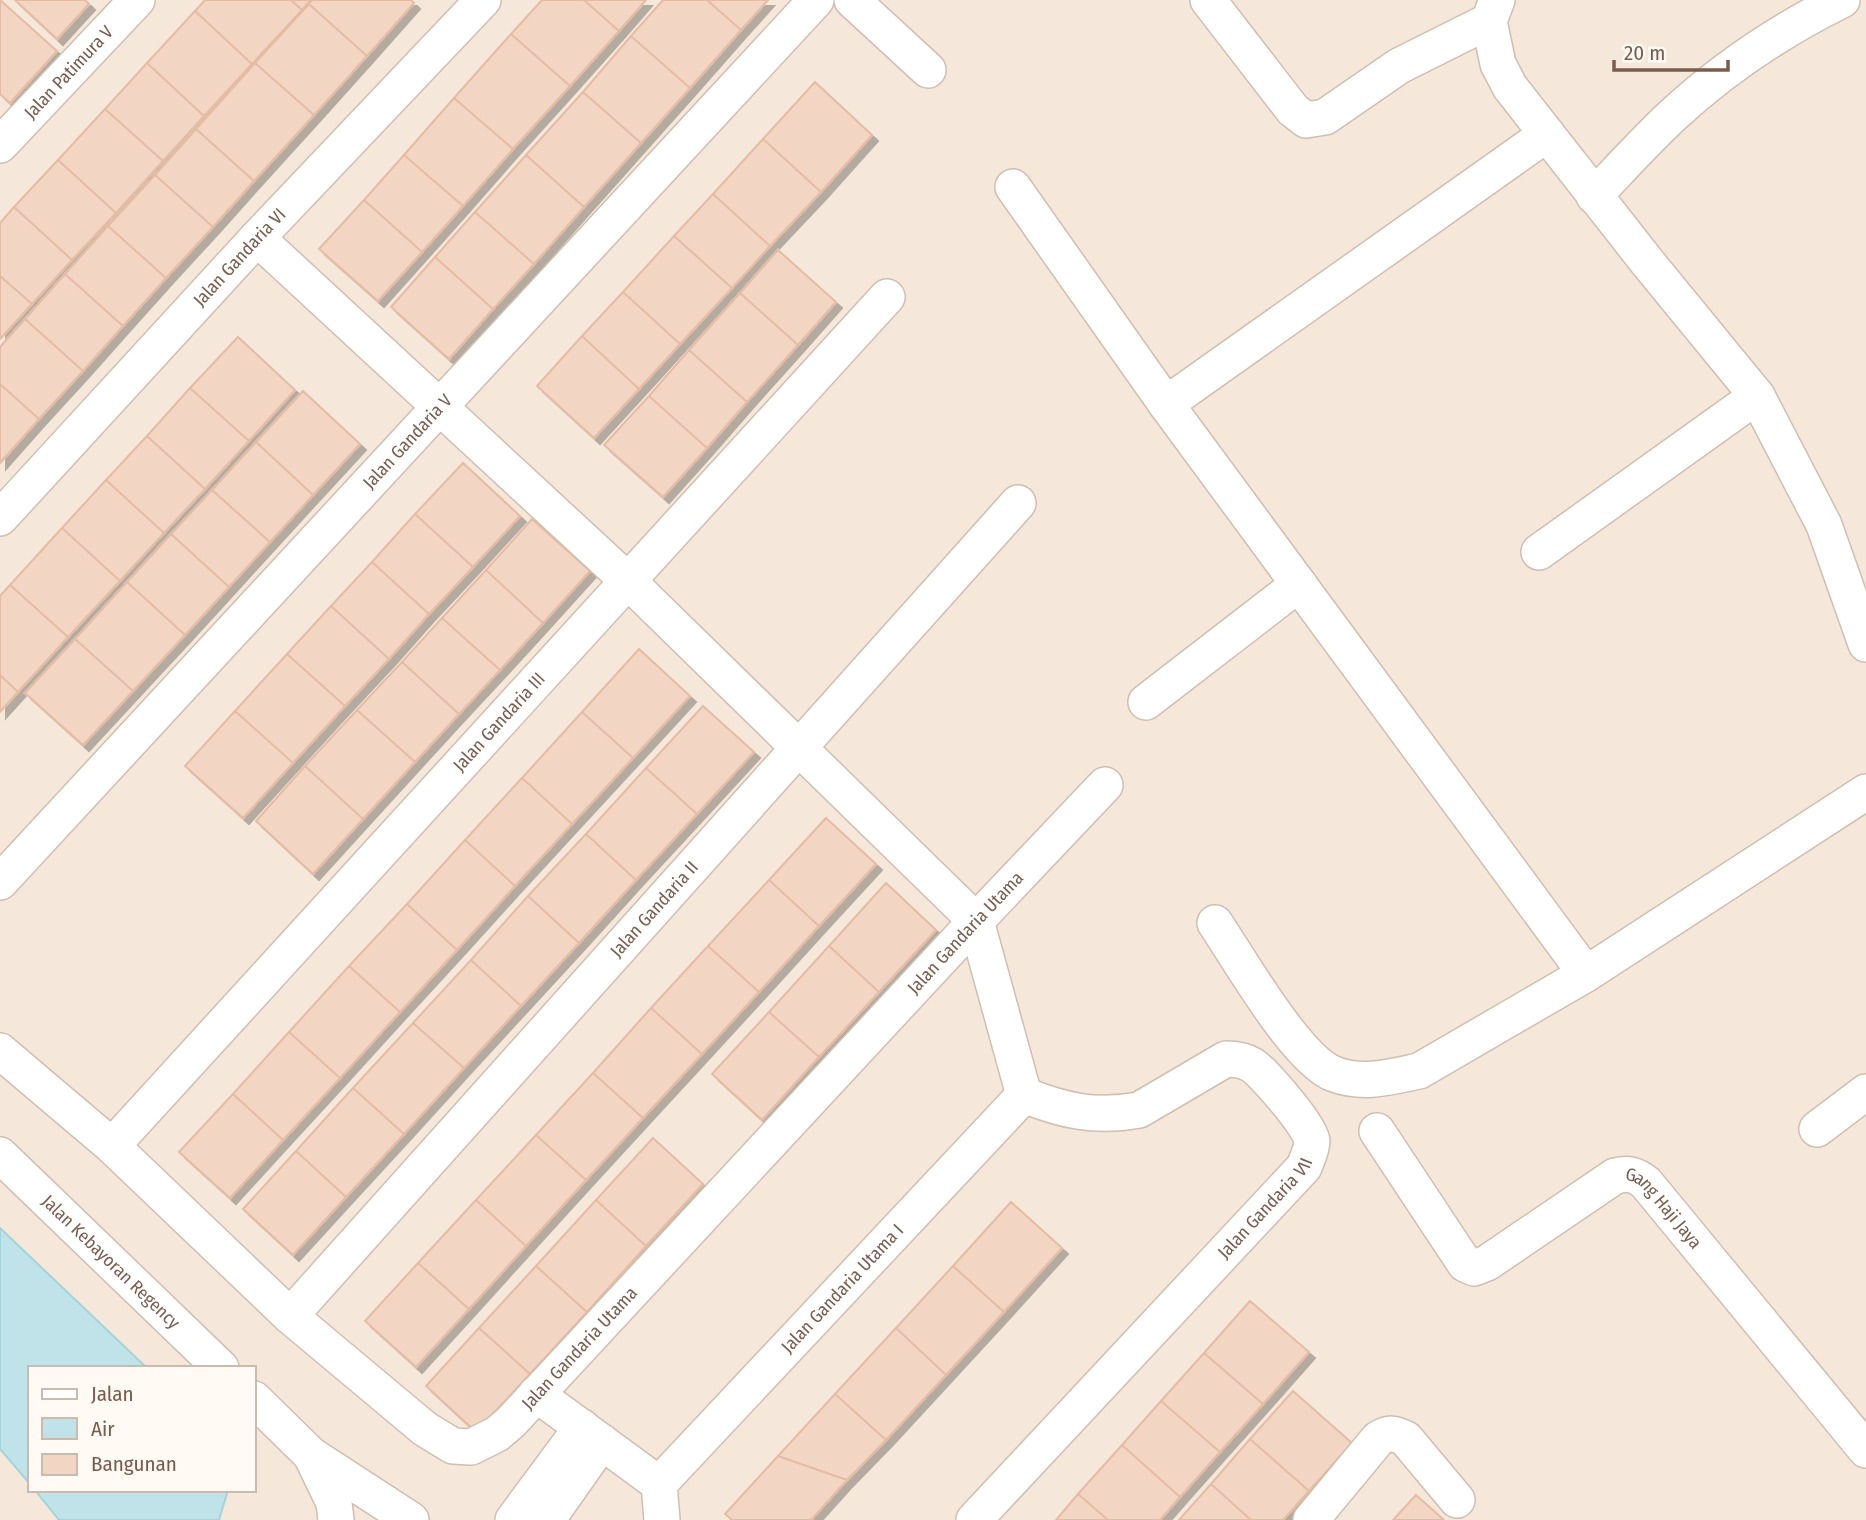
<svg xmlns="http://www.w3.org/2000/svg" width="1866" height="1520" font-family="'Fira Sans Condensed',sans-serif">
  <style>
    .residential { fill: #f5e8da; fill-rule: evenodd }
    .water { fill: #bfe3e8; stroke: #a5d3da; stroke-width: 2 }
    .building { fill: #f3d5c3; stroke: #e6bba3; stroke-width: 2; filter: url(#shadow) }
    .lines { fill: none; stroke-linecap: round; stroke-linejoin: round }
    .minor-casing { stroke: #d1beb0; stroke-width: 38 }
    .minor { stroke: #fff; stroke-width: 35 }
    .labels { text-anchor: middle; stroke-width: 5; stroke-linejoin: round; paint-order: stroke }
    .street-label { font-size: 18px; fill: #7a5c4d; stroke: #fffaf3 }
  </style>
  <defs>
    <filter id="shadow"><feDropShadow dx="6" dy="6" stdDeviation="0" flood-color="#0004"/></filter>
  </defs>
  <rect width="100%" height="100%" fill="#fdf6ec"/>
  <path class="residential" d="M0,0H1866V1520H0ZM30,1368H254V1490H30Z"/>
  <path class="water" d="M0,1228L147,1368H30V1484L0,1449Z
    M35,1490H228L219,1520H59Z"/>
  <path class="building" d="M0,0L57,51L10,103L0,94Z
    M15,0H85L89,4L57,39Z
    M205,0H291L302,10L252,64L195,11Z
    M291,0H311L302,10Z
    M312,0H411L414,3L367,56L309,4Z
    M542,0H584L619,31L570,86L511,34Z
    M584,0H646L619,31Z
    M663,0H707L741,30L690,88L631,36Z
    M707,0H768L741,30Z
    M309,4L367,56L314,115L255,63Z
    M195,11L252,64L204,116L147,63Z
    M511,34L570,86L513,149L454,98Z
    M631,36L690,88L641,143L583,92Z
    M147,63L204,116L163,161L105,109Z
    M255,63L314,115L254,181L196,129Z
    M815,82L872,135L821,192L763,139Z
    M583,92L641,143L584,207L526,155Z
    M454,98L513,149L463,206L404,155Z
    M105,109L163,161L116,213L58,160Z
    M196,129L254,181L213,227L155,175Z
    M763,139L821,192L770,246L713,194Z
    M404,155L463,206L422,252L364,200Z
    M526,155L584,207L534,264L475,212Z
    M58,160L116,213L72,260L14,207Z
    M155,175L213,227L166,278L108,226Z
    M713,194L770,246L732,288L674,236Z
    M364,200L422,252L378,301L319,249Z
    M14,207L72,260L32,304L0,276V223Z
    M475,212L534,264L493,309L435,257Z
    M108,226L166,278L123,326L65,274Z
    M674,236L732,288L680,344L623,292Z
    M778,250L836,302L798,345L740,293Z
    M435,257L493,309L449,359L391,307Z
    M65,274L123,326L83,371L25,319Z
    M0,276L32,304L0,339Z
    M623,292L680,344L639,389L582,336Z
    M740,293L798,345L747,402L689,350Z
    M25,319L83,371L39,419L0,384V347Z
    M582,336L639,389L594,438L537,386Z
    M238,337L295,390L249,441L190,388Z
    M689,350L747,402L707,448L649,396Z
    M0,384L39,419L0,463Z
    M190,388L249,441L205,489L147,436Z
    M303,391L360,444L313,495L256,442Z
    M649,396L707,448L663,497L604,445Z
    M147,436L205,489L164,533L106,480Z
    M256,442L313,495L270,542L212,490Z
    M463,463L520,516L473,567L415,514Z
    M106,480L164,533L120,581L62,528Z
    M212,490L270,542L229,587L171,534Z
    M415,514L473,567L429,614L372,562Z
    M532,519L590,571L543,623L486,570Z
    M62,528L120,581L68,637L10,585Z
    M171,534L229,587L185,635L127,582Z
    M372,562L429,614L389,659L331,606Z
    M486,570L543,623L500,670L442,618Z
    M127,582L185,635L133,691L75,639Z
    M10,585L68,637L18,692L0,675V596Z
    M331,606L389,659L345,706L287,654Z
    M442,618L500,670L459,714L402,662Z
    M75,639L133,691L83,745L25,693Z
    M639,649L690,696L633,758L582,712Z
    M287,654L345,706L293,763L235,711Z
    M402,662L459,714L415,762L357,710Z
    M0,675L18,692L0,712Z
    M703,706L754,752L697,814L646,768Z
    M357,710L415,762L363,819L305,766Z
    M235,711L293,763L243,818L185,766Z
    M582,712L633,758L572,824L522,778Z
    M305,766L363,819L313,874L256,821Z
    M646,768L697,814L636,880L586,834Z
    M522,778L572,824L515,886L465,840Z
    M826,818L876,864L819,926L769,880Z
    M586,834L636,880L579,943L528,896Z
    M465,840L515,886L457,950L407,904Z
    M769,880L819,926L759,992L708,946Z
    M886,883L936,930L879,992L829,946Z
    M528,896L579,943L521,1006L471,960Z
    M407,904L457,950L400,1012L349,966Z
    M708,946L759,992L702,1054L651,1008Z
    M829,946L879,992L819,1057L769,1012Z
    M471,960L521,1006L464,1068L413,1023Z
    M349,966L400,1012L340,1078L289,1032Z
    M651,1008L702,1054L643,1118L593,1073Z
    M769,1012L819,1057L762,1120L712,1074Z
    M413,1023L464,1068L404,1134L353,1088Z
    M289,1032L340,1078L283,1140L233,1094Z
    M593,1073L643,1118L586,1180L536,1135Z
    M353,1088L404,1134L346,1197L296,1151Z
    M233,1094L283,1140L230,1198L179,1152Z
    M536,1135L586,1180L526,1246L476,1200Z
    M653,1138L703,1184L646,1246L596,1200Z
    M296,1151L346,1197L293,1255L243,1209Z
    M476,1200L526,1246L469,1309L418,1263Z
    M596,1200L646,1246L587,1312L536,1266Z
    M1011,1202L1062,1248L1004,1312L953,1266Z
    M418,1263L469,1309L416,1367L365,1321Z
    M536,1266L587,1312L530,1374L479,1328Z
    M953,1266L1004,1312L946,1375L896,1328Z
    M1250,1301L1309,1352L1263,1404L1204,1353Z
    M479,1328L530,1374L476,1432L426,1386Z
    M896,1328L946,1375L886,1440L835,1394Z
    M1204,1353L1263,1404L1220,1452L1161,1401Z
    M1293,1391L1352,1443L1309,1491L1250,1439Z
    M835,1394L886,1440L847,1480L778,1456Z
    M1161,1401L1220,1452L1180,1497L1122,1445Z
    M1250,1439L1309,1491L1283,1520H1251L1211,1484Z
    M1122,1445L1180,1497L1160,1520H1108L1078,1494Z
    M778,1456L847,1480L811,1520H732L725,1514Z
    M1211,1484L1251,1520H1179Z
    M1078,1494L1108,1520H1056Z
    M1416,1495L1444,1520H1393Z"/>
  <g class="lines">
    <g class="minor-casing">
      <g id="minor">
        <path d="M852,0L928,70"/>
        <path d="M1208,0L1293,110L1306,120L1325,117L1399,66L1489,21"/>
        <path d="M1497,0L1489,21L1498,64L1510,87L1648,263L1757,396L1824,525L1866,644"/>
        <path id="s1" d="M0,145L137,0"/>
        <path d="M1013,187L1166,404L1586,974"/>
        <path d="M1594,196C1620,169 1646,140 1673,115C1723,69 1781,30 1842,0"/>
        <path d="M257,238L628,581L976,921L1024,1095"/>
        <path d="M1166,404L1547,134"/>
        <path id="s2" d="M0,518L257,238L483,0"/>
        <path d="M1539,552L1757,396"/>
        <path d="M1146,702L1299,584"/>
        <path id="s3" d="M0,882L816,0"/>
        <path d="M1215,923C1239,959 1297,1060 1334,1074C1363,1085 1390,1077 1419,1071L1586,974L1866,792"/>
        <path id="s4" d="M0,1051L112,1146L290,1316L425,1429L453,1446L471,1447L497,1434L511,1422L976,921L1105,785"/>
        <path d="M1817,1129L1866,1092"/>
        <path id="s5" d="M1377,1131L1465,1264L1474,1268L1487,1263L1615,1176C1628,1173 1635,1174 1646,1183L1866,1450"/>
        <path id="s6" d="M112,1146L887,297"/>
        <path id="s7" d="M0,1155L221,1368"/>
        <path id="s8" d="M290,1316L1018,503"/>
        <path d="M536,1394L659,1484L662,1520"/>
        <path d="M254,1399L311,1455L411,1520"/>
        <path d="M311,1455L334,1503L336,1520"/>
        <path id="s9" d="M659,1484L1024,1095"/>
        <path d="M513,1520L582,1427"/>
        <path d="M547,1520L602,1442"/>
        <path id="s10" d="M974,1520L1304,1167C1307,1159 1312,1149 1312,1141C1312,1128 1264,1073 1252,1065C1244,1060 1236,1059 1226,1059L1139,1110C1095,1118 1064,1111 1024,1095"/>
        <path d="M1311,1520L1378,1439C1389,1432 1395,1433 1406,1439L1457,1500"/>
      </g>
    </g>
    <use href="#minor" class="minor"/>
  </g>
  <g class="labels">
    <g class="street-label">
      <text dy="6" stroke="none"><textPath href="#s1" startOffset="100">Jalan Patimura V</textPath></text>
      <text dy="6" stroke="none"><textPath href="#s2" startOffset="354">Jalan Gandaria VI</textPath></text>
      <text dy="6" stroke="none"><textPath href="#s3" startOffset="600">Jalan Gandaria V</textPath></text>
      <text dy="6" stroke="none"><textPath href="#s6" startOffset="574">Jalan Gandaria III</textPath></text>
      <text dy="6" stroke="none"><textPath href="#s8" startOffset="546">Jalan Gandaria II</textPath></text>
      <text dy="6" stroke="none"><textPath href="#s4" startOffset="1335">Jalan Gandaria Utama</textPath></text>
      <text dy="6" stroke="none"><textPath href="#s10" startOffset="427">Jalan Gandaria VII</textPath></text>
      <text dy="6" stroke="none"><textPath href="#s5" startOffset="401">Gang Haji Jaya</textPath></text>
      <text dy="6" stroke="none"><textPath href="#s7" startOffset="154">Jalan Kebayoran Regency</textPath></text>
      <text dy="6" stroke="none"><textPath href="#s9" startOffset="268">Jalan Gandaria Utama I</textPath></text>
      <text dy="6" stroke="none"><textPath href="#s4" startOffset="768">Jalan Gandaria Utama</textPath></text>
    </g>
  </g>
  <rect x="28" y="1366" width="228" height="126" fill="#fffaf3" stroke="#cabbb1" stroke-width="2"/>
  <rect x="42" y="1389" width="35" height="10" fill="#ffffff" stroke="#cabbb1" stroke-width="2"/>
  <text x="91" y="1401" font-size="21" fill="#7a5c4d">Jalan</text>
  <rect x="42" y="1418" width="35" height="21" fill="#bfe3e8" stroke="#cabbb1" stroke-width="2"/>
  <text x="91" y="1436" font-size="21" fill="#7a5c4d">Air</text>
  <rect x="42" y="1454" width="35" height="21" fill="#f3d5c3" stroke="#cabbb1" stroke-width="2"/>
  <text x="91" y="1471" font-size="21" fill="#7a5c4d">Bangunan</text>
  <path d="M1614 60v10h114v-10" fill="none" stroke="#7a5c4d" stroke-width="3.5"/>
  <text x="1624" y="60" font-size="21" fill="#7a5c4d" stroke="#fffaf3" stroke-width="5" paint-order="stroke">20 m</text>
</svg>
